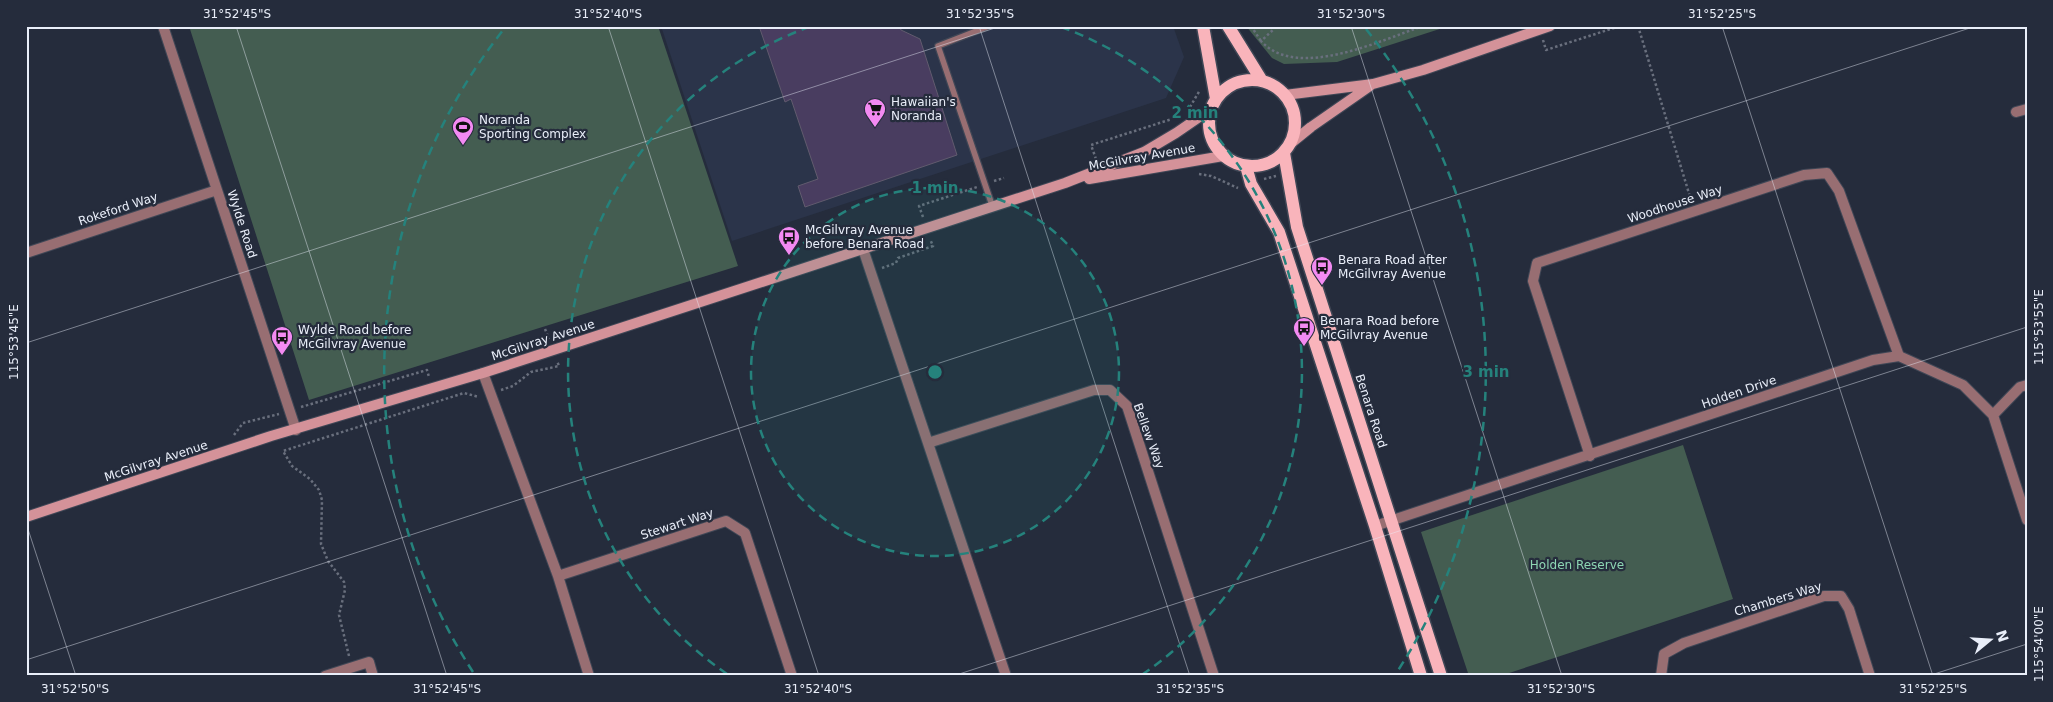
<svg xmlns="http://www.w3.org/2000/svg" width="2053" height="702" font-family="'DejaVu Sans',sans-serif">
  <style>
    .built { fill: #2b344a }
    .green { fill: #445d51 }
    .building { fill: #493d60; stroke: #615b6e }
    .lines { fill: none; stroke-linecap: round; stroke-linejoin: round }
    .service-casing { stroke: #404756; stroke-width: 8 }
    .minor-casing { stroke: #404756; stroke-width: 12 }
    .secondary-casing { stroke: #404756; stroke-width: 12 }
    .primary-casing { stroke: #404756; stroke-width: 15 }
    .path { stroke: #696f7d; stroke-width: 2.5; stroke-dasharray: 2.5 2.5; stroke-linecap: butt }
    .service { stroke: #986e72; stroke-width: 5.5 }
    .minor { stroke: #986e72; stroke-width: 10 }
    .secondary { stroke: #d49299; stroke-width: 10 }
    .primary { stroke: #f9b4bb; stroke-width: 12 }
    .ticks { fill: none; stroke: #e9eef9; stroke-width: 1; stroke-opacity: 0.45 }
    .ring { fill: none; stroke: #25827c; stroke-width: 2.5; stroke-dasharray: 9 6 }
    .labels { text-anchor: middle; stroke-width: 4.5; stroke-linejoin: round; paint-order: stroke }
    .poi-label { font-size: 12px; fill: #e9eef9; stroke: #252c3c; text-anchor: start }
    .street-label { font-size: 12px; fill: #e9eef9; stroke: #252c3c }
    .park-label { font-size: 12px; fill: #8dd6b3; stroke: #252c3c }
    .centre { fill: #25827c; stroke: #252c3c; stroke-width: 2.5 }
    .ring-label { font-size: 15px; text-anchor: middle; font-weight: bold; fill: #25827c; stroke: #252c3c; stroke-width: 4.5; stroke-linejoin: round; paint-order: stroke }
    .neatline { fill: none; stroke: #e9eef9; stroke-width: 2 }
    .ticks-label { font-size: 12px; text-anchor: middle; fill: #e9eef9 }
  </style>
  <rect width="100%" height="100%" fill="#252c3c"/>
  <path class="built" d="M661,26H1173L1184,57L1166,98L732,241Z"/>
  <path class="green" d="M189,26H658L738,266L309,400Z
    M1246,26H1449L1337,62L1284,64L1272,58Z
    M1683,445L1733,599L1500,676H1469L1421,532Z"/>
  <path class="building" d="M759,26H899L901,30L920,39L957,155L805,207L798,186L818,179L791,99L785,102Z"/>
  <g class="lines">
    <g class="service-casing">
      <path id="service" d="M989,26L938,46L993,208"/>
    </g>
    <g class="minor-casing">
      <path id="minor" d="M163,26L296,430
        M2016,112L2027,109
        M863,249L1006,676
        M26,253L217,190
        M483,373L558,576L589,676
        M1993,415L2020,387L2027,385
        M928,443L1094,390H1110L1127,406L1214,676
        M1590,456L1533,281L1537,263L1804,175L1827,173L1839,191L1899,356
        M1375,526L1873,360L1899,356L1963,385L1993,415L2027,520
        M558,576L726,521L745,533L792,676
        M325,676L369,662L373,676
        M1661,676L1664,654L1684,643L1824,596H1841L1849,609L1870,676"/>
    </g>
    <g class="secondary-casing">
      <path id="secondary" d="M1285,95L1373,84L1423,70L1550,26
        M1290,144L1311,127L1370,86
        M1089,179L1223,156
        M26,517L271,436L483,373L1065,183L1144,152L1176,133L1211,109"/>
    </g>
    <g class="primary-casing">
      <path id="primary" d="M1203,26L1216,99
        M1228,26L1262,81
        M1209 123a43 43 0 1 1 86 0a43 43 0 1 1-86 0Z
        M1284,153L1297,227L1441,676
        M1246,166L1251,184L1279,232L1375,526L1421,676"/>
    </g>
    <path class="path" d="M1251,26L1261,41
      M1275,26L1273,30L1261,41C1297,81 1381,40 1423,26
      M1638,26L1691,200
      M1543,40L1546,50L1620,26
      M1190,107L1200,90
      M1096,159L1091,145L1172,119
      M1199,174L1211,176L1238,188
      M1264,179L1276,176
      M994,181L1004,178
      M923,217L919,206L977,187
      M882,268L896,263L898,258L933,246L930,239
      M545,329L549,339
      M501,390L513,386L531,372L559,366L557,361
      M301,407L427,370L429,377
      M234,435L243,423L279,414
      M349,656L339,615L345,590L344,582L328,561L321,544L322,500L319,490L310,479L292,466L283,451L464,393L479,397"/>
    <use href="#service" class="service"/>
    <use href="#minor" class="minor"/>
    <use href="#secondary" class="secondary"/>
    <use href="#primary" class="primary"/>
  </g>
  <path class="ticks" d="M236,26L447,676M608,26L819,676M979,26L1190,676M1351,26L1562,676M1722,26L1933,676M26,343L1001,26M26,523L76,676M26,660L1976,26M953,676L2027,327M1928,676L2027,644"/>
  <circle cx="935" cy="372" r="184" fill="#25827c" fill-opacity=".12"/>
  <g class="ring">
    <circle cx="935" cy="372" r="184"/>
    <path d="M727 674A367 367 0 0 1 809 27M1061 27A367 367 0 0 1 1143 674"/>
    <path d="M473 672A551 551 0 0 1 504 29M1366 29A551 551 0 0 1 1397 672"/>
  </g>
  <defs>
    <g id="supermarket-pin" transform="scale(1.125)"><path d="M0 17L-7.5 6A9.5 9.5 0 1 1 7.5 6Z" fill="#f38af2" stroke="#252c3c"/><path d="M-6-5.5h2.5l.6 2H6L4.5 2H-2.5L-4.4-4H-6ZM-1.5 3.2a1.3 1.3 0 1 0 .1 0ZM3 3.2a1.3 1.3 0 1 0 .1 0Z" fill="#111"/></g>
    <g id="stadium-pin" transform="scale(1.125)"><path d="M0 17L-7.5 6A9.5 9.5 0 1 1 7.5 6Z" fill="#f38af2" stroke="#252c3c"/><path d="M0-5a6.5 5 0 1 0 0 10a6.5 5 0 1 0 0-10ZM-3.5-1.8h7v3.6h-7Z" fill="#111"/></g>
    <g id="bus-pin" transform="scale(1.125)"><path d="M0 17L-7.5 6A9.5 9.5 0 1 1 7.5 6Z" fill="#f38af2" stroke="#252c3c"/><path d="M-5-6H5V4H4V6H2V4H-2V6H-4V4H-5ZM-3.5-4V0h7V-4ZM-3.5 1.2v1.5H-2V1.2ZM2 1.2v1.5H3.5V1.2Z" fill="#111"/></g>
  </defs>
  <g fill-rule="evenodd">
    <use href="#supermarket-pin" x="875" y="109"/>
    <use href="#stadium-pin" x="463" y="127"/>
    <use href="#bus-pin" x="789" y="237"/>
    <use href="#bus-pin" x="1322" y="267"/>
    <use href="#bus-pin" x="1304" y="328"/>
    <use href="#bus-pin" x="282" y="337"/>
  </g>
  <g class="labels">
    <g class="poi-label">
      <text x="891" y="106">Hawaiian's<tspan x="891" dy="14">Noranda</tspan></text>
      <text x="479" y="124">Noranda<tspan x="479" dy="14">Sporting Complex</tspan></text>
      <text x="805" y="234">McGilvray Avenue<tspan x="805" dy="14">before Benara Road</tspan></text>
      <text x="1338" y="264">Benara Road after<tspan x="1338" dy="14">McGilvray Avenue</tspan></text>
      <text x="1320" y="325">Benara Road before<tspan x="1320" dy="14">McGilvray Avenue</tspan></text>
      <text x="298" y="334">Wylde Road before<tspan x="298" dy="14">McGilvray Avenue</tspan></text>
    </g>
    <g class="street-label">
      <text transform="translate(1142 157) rotate(-10)" y="4">McGilvray Avenue</text>
      <text transform="translate(1675 204) rotate(-18)" y="4">Woodhouse Way</text>
      <text transform="translate(118 209) rotate(-18)" y="4">Rokeford Way</text>
      <text transform="translate(242 224) rotate(72)" y="4">Wylde Road</text>
      <text transform="translate(543 340) rotate(-18)" y="4">McGilvray Avenue</text>
      <text transform="translate(1739 392) rotate(-19)" y="4">Holden Drive</text>
      <text transform="translate(1371 411) rotate(72)" y="4">Benara Road</text>
      <text transform="translate(1149 436) rotate(70)" y="4">Bellew Way</text>
      <text transform="translate(156 461) rotate(-18)" y="4">McGilvray Avenue</text>
      <text transform="translate(677 524) rotate(-18)" y="4">Stewart Way</text>
      <text transform="translate(1778 599) rotate(-17)" y="4">Chambers Way</text>
    </g>
    <g class="park-label">
      <text x="1577" y="569">Holden Reserve</text>
    </g>
  </g>
  <circle cx="935" cy="372" r="8" class="centre"/>
  <g class="ring-label">
    <text x="1195" y="118">2 min</text>
    <text x="935" y="193">1 min</text>
    <text x="1486" y="377">3 min</text>
  </g>
  <rect width="2053" height="702" fill="none" stroke="#252c3c" stroke-width="55"/>
  <g transform="translate(1990 640) rotate(72)" stroke="#252c3c" stroke-width="4" paint-order="stroke">
  <path d="M0-4L9 19L0 12L-9 19Z" fill="#e9eef9"/>
  <text y="-8" font-size="14" font-weight="bold" text-anchor="middle" fill="#e9eef9">N</text>
  </g>
  <rect x="28" y="28" width="1998" height="646" class="neatline"/>
  <g class="ticks-label">
    <text x="237" y="18">31°52'45"S</text>
    <text x="608" y="18">31°52'40"S</text>
    <text x="980" y="18">31°52'35"S</text>
    <text x="1351" y="18">31°52'30"S</text>
    <text x="1722" y="18">31°52'25"S</text>
    <text transform="translate(2039 327) rotate(-90)" y="4">115°53'55"E</text>
    <text transform="translate(14 342) rotate(-90)" y="4">115°53'45"E</text>
    <text transform="translate(2039 644) rotate(-90)" y="4">115°54'00"E</text>
    <text x="75" y="693">31°52'50"S</text>
    <text x="447" y="693">31°52'45"S</text>
    <text x="818" y="693">31°52'40"S</text>
    <text x="1190" y="693">31°52'35"S</text>
    <text x="1561" y="693">31°52'30"S</text>
    <text x="1933" y="693">31°52'25"S</text>
  </g>
</svg>
